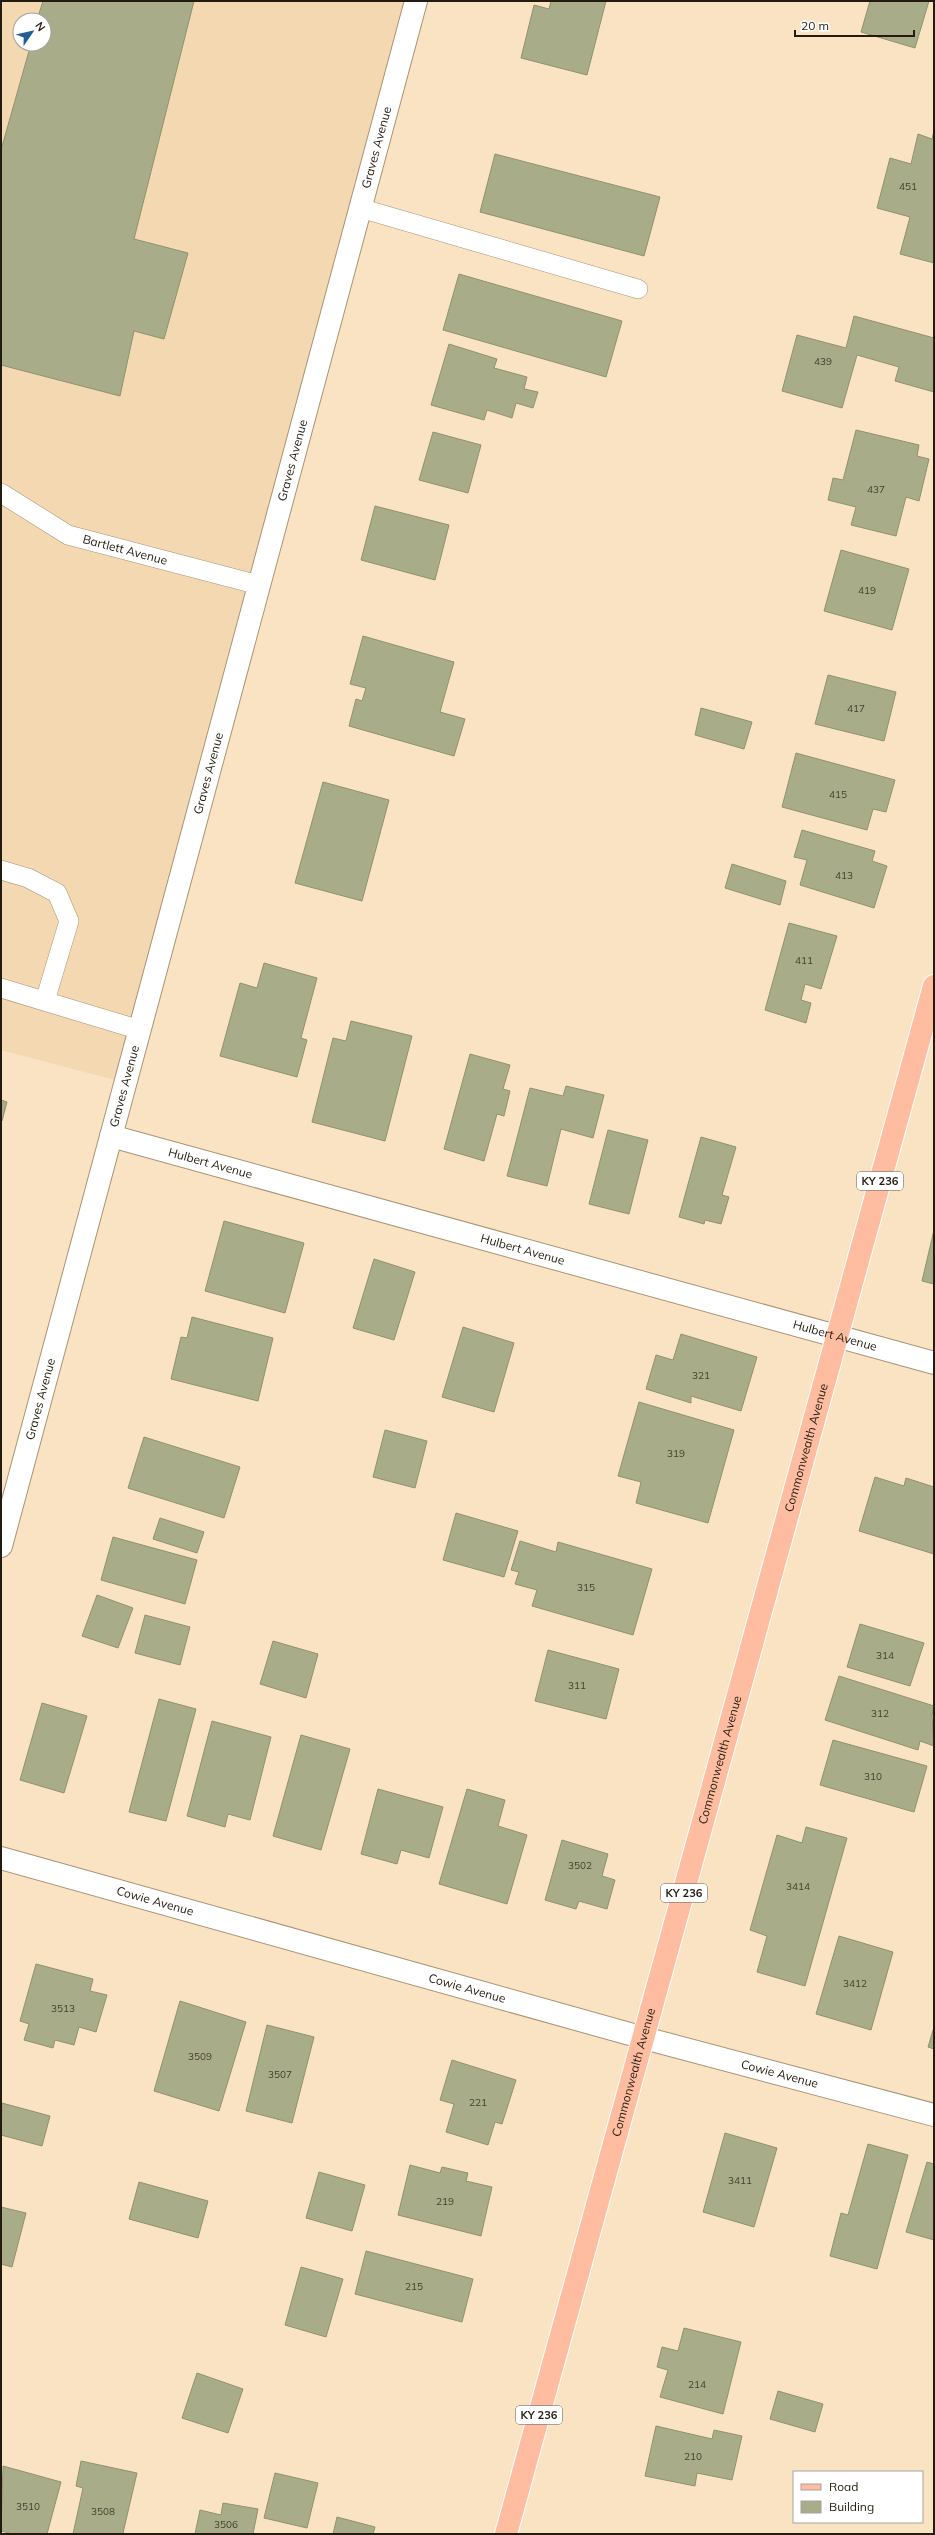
<svg xmlns="http://www.w3.org/2000/svg" width="935" height="2535" font-family="Mulish,sans-serif">
  <style>
    .built { fill: #f3d8b1; fill-rule: evenodd }
    .building { fill: #a9ac88; stroke: #8f926e }
    .lines { fill: none; stroke-linecap: round; stroke-linejoin: round }
    .lane-casing { stroke: #a99475; stroke-width: 20 }
    .street-casing { stroke: #a99475; stroke-width: 24 }
    .primary-casing { stroke: #fff; stroke-width: 24 }
    .lane { stroke: #fff; stroke-width: 19 }
    .street { stroke: #fff; stroke-width: 22 }
    .primary { stroke: #febca1; stroke-width: 22 }
    .labels { text-anchor: middle; stroke-width: 3.5; stroke-linejoin: round; paint-order: stroke }
    .number-label { font-size: 10px; fill: #443f2d }
    .shield { fill: #fff; stroke: #655f57; stroke-width: 1 }
    .shield-label { font-size: 11px; font-weight: bold; fill: #231b0f }
    .street-label { font-size: 12px; fill: #231b0f; stroke: #fff }
  </style>
  <rect width="100%" height="100%" fill="#fae3c2"/>
  <path class="built" d="M1,1H416L126,1083L1,1050ZM20,20H44V44H20Z"/>
  <path class="building" d="M43,1H194L134,239L188,253L164,339L134,331L120,396L1,365V150L31,44H44V20H37Z
    M551,1H606L587,75L521,58L534,5L549,9Z
    M870,1H929L915,48L861,32Z
    M934,131V263L900,254L910,217L877,208L890,158L911,164L918,134L932,139Z
    M495,154L660,197L644,256L480,212Z
    M459,274L622,321L606,377L443,330Z
    M854,316L934,338V392L895,381L899,367L857,355L842,408L782,391L797,335L846,348Z
    M449,344L497,359L494,368L527,377L524,389L538,392L533,408L516,403L512,418L487,410L484,420L431,405Z
    M856,430L919,445L917,456L929,459L919,501L906,497L896,536L851,525L856,507L828,500L833,478L843,480Z
    M433,432L481,445L468,493L419,480Z
    M375,506L449,525L435,580L361,560Z
    M841,550L909,569L892,630L824,611Z
    M363,636L454,662L440,712L465,719L454,756L349,726L356,699L362,701L366,688L350,684Z
    M828,675L896,692L884,741L815,724Z
    M701,708L752,722L744,749L695,735Z
    M796,753L895,780L886,812L873,809L867,830L782,807Z
    M323,782L389,800L362,901L295,883Z
    M802,830L875,851L872,861L887,866L874,908L800,885L807,860L794,857Z
    M732,864L786,881L780,905L725,888Z
    M789,923L837,936L821,989L805,984L801,1000L811,1003L806,1023L765,1010Z
    M264,963L317,978L301,1038L307,1040L297,1077L220,1056L240,983L257,988Z
    M351,1021L412,1036L385,1141L312,1122L333,1038L346,1041Z
    M470,1054L510,1065L503,1089L510,1091L504,1116L497,1114L484,1161L444,1149Z
    M566,1086L604,1095L593,1138L561,1129L547,1186L507,1176L530,1088L563,1096Z
    M1,1100L7,1102L2,1121H1Z
    M608,1130L648,1140L629,1214L589,1204Z
    M701,1137L736,1147L722,1195L729,1197L721,1224L705,1220L704,1224L679,1217Z
    M224,1221L304,1243L285,1313L205,1291Z
    M934,1230V1284L922,1281Z
    M374,1259L415,1272L394,1340L353,1328Z
    M192,1317L273,1338L258,1401L171,1379L181,1337L187,1338Z
    M463,1327L514,1343L494,1412L442,1397Z
    M681,1334L757,1357L741,1411L691,1396V1403L646,1389L656,1355L673,1360Z
    M639,1402L734,1430L708,1523L636,1503L641,1482L618,1476Z
    M385,1430L427,1441L415,1488L373,1477Z
    M144,1437L240,1467L224,1518L128,1488Z
    M875,1477L904,1486L906,1478L934,1487V1554L859,1531Z
    M456,1513L518,1531L504,1577L443,1560Z
    M160,1518L204,1532L197,1553L153,1539Z
    M113,1537L197,1560L185,1604L101,1580Z
    M520,1541L556,1552L558,1542L652,1569L633,1635L532,1606L537,1590L515,1584L519,1572L511,1570Z
    M97,1595L133,1608L118,1648L82,1636Z
    M145,1615L190,1627L180,1665L135,1653Z
    M860,1624L924,1643L910,1686L847,1667Z
    M273,1641L318,1654L306,1698L260,1684Z
    M548,1650L619,1669L606,1719L535,1701Z
    M839,1676L934,1706L932,1716L934,1746L920,1741L918,1750L825,1720Z
    M159,1699L196,1709L166,1821L129,1812Z
    M42,1703L87,1716L64,1793L20,1780Z
    M212,1721L271,1737L250,1820L228,1814L225,1827L187,1816Z
    M301,1735L350,1749L321,1850L273,1836Z
    M833,1740L927,1766L914,1812L820,1785Z
    M378,1789L443,1807L429,1858L401,1850L397,1864L361,1854Z
    M467,1789L505,1800L498,1826L527,1835L507,1904L439,1884Z
    M806,1827L847,1838L805,1986L757,1972L767,1936L750,1930L777,1835L802,1843Z
    M562,1840L608,1854L602,1876L615,1880L607,1909L579,1901L576,1909L545,1900Z
    M839,1936L893,1952L871,2030L816,2014Z
    M36,1964L93,1979L90,1991L107,1995L96,2032L79,2027L74,2045L55,2040L53,2048L24,2040L29,2024L20,2021Z
    M180,2001L246,2022L219,2111L154,2091Z
    M267,2025L314,2037L292,2123L246,2111Z
    M934,2027V2049L928,2047Z
    M452,2060L516,2080L502,2124L495,2122L488,2145L446,2132L454,2104L440,2100Z
    M2,2103L50,2116L42,2146L1,2135Z
    M725,2133L777,2148L754,2227L703,2212Z
    M868,2144L908,2155L877,2269L830,2256L841,2213L848,2215Z
    M927,2162L934,2164V2240L906,2232Z
    M410,2165L440,2173L442,2167L468,2173L466,2181L492,2187L481,2236L398,2215Z
    M319,2172L365,2185L352,2231L306,2218Z
    M139,2182L208,2201L198,2238L129,2219Z
    M1,2207L26,2213L12,2267L1,2264Z
    M366,2251L473,2279L462,2322L355,2294Z
    M301,2267L343,2279L326,2337L285,2325Z
    M684,2328L741,2342L723,2414L660,2397L668,2370L657,2367L662,2347L678,2351Z
    M197,2373L243,2389L228,2433L182,2418Z
    M778,2391L823,2404L815,2432L770,2419Z
    M656,2426L712,2439L714,2430L742,2436L732,2480L697,2473L695,2486L645,2476Z
    M81,2461L137,2473L123,2533L127,2534H73L83,2488L76,2486Z
    M3,2466L61,2482L47,2534H13L1,2531Z
    M275,2473L318,2483L307,2528L264,2518Z
    M223,2503L258,2509L253,2534H195L200,2510L221,2515Z
    M337,2517L375,2527L373,2534H333Z"/>
  <g class="lines">
    <g class="lane-casing">
      <g id="lane">
        <path d="M360,208L638,289"/>
        <path id="s1" d="M1,493L68,535L259,585"/>
        <path d="M1,870L28,878L57,893L69,921L45,1001"/>
        <path d="M1,988L140,1030"/>
      </g>
    </g>
    <g class="street-casing">
      <g id="street">
        <path id="s2" d="M111,1136L934,1363"/>
        <path id="s3" d="M1,1546L416,1"/>
        <path id="s4" d="M1,1858L644,2038L934,2115"/>
      </g>
    </g>
    <g class="primary-casing">
      <g id="primary">
        <path id="s5" d="M506,2534L934,986"/>
      </g>
    </g>
    <use href="#lane" class="lane"/>
    <use href="#street" class="street"/>
    <use href="#primary" class="primary"/>
  </g>
  <g class="labels">
    <g class="number-label">
      <text x="908" y="190">451</text>
      <text x="823" y="365">439</text>
      <text x="876" y="493">437</text>
      <text x="867" y="594">419</text>
      <text x="856" y="712">417</text>
      <text x="838" y="798">415</text>
      <text x="844" y="879">413</text>
      <text x="804" y="964">411</text>
      <text x="701" y="1379">321</text>
      <text x="676" y="1457">319</text>
      <text x="586" y="1591">315</text>
      <text x="885" y="1659">314</text>
      <text x="577" y="1689">311</text>
      <text x="880" y="1717">312</text>
      <text x="873" y="1780">310</text>
      <text x="580" y="1869">3502</text>
      <text x="798" y="1890">3414</text>
      <text x="855" y="1987">3412</text>
      <text x="63" y="2012">3513</text>
      <text x="200" y="2060">3509</text>
      <text x="280" y="2078">3507</text>
      <text x="478" y="2106">221</text>
      <text x="740" y="2184">3411</text>
      <text x="445" y="2205">219</text>
      <text x="414" y="2290">215</text>
      <text x="697" y="2388">214</text>
      <text x="693" y="2460">210</text>
      <text x="28" y="2510">3510</text>
      <text x="103" y="2515">3508</text>
      <text x="226" y="2528">3506</text>
    </g>
    <g class="shield">
      <rect x="857" y="1172" width="46" height="18" rx="3"/>
      <rect x="661" y="1884" width="46" height="18" rx="3"/>
      <rect x="516" y="2406" width="46" height="18" rx="3"/>
    </g>
    <g class="shield-label">
      <text x="880" y="1185">KY 236</text>
      <text x="684" y="1897">KY 236</text>
      <text x="539" y="2419">KY 236</text>
    </g>
    <g class="street-label">
      <text dy="4" stroke="none"><textPath href="#s3" startOffset="1448">Graves Avenue</textPath></text>
      <text dy="4" stroke="none"><textPath href="#s3" startOffset="1124">Graves Avenue</textPath></text>
      <text dy="4" stroke="none"><textPath href="#s1" startOffset="138">Bartlett Avenue</textPath></text>
      <text dy="4" stroke="none"><textPath href="#s3" startOffset="800">Graves Avenue</textPath></text>
      <text dy="4" stroke="none"><textPath href="#s3" startOffset="476">Graves Avenue</textPath></text>
      <text dy="4" stroke="none"><textPath href="#s2" startOffset="103">Hulbert Avenue</textPath></text>
      <text dy="4" stroke="none"><textPath href="#s2" startOffset="427">Hulbert Avenue</textPath></text>
      <text dy="4" stroke="none"><textPath href="#s2" startOffset="751">Hulbert Avenue</textPath></text>
      <text dy="4" stroke="none"><textPath href="#s3" startOffset="152">Graves Avenue</textPath></text>
      <text dy="4" stroke="none"><textPath href="#s5" startOffset="1127">Commonwealth Avenue</textPath></text>
      <text dy="4" stroke="none"><textPath href="#s5" startOffset="803">Commonwealth Avenue</textPath></text>
      <text dy="4" stroke="none"><textPath href="#s4" startOffset="160">Cowie Avenue</textPath></text>
      <text dy="4" stroke="none"><textPath href="#s4" startOffset="484">Cowie Avenue</textPath></text>
      <text dy="4" stroke="none"><textPath href="#s5" startOffset="479">Commonwealth Avenue</textPath></text>
      <text dy="4" stroke="none"><textPath href="#s4" startOffset="808">Cowie Avenue</textPath></text>
    </g>
  </g>
  <rect width="935" height="2535" fill="none" stroke="#231b0f" stroke-width="4"/>
  <rect x="793" y="2471" width="130" height="52" fill="#ffffff" stroke="#a7a49f"/>
  <rect x="801" y="2484" width="20" height="6" fill="#febca1" stroke="#a7a49f"/>
  <text x="829" y="2491" font-size="12" fill="#231b0f">Road</text>
  <rect x="801" y="2501" width="20" height="12" fill="#a9ac88" stroke="#a7a49f"/>
  <text x="829" y="2511" font-size="12" fill="#231b0f">Building</text>
  <g transform="translate(32 32) rotate(56)"><circle r="19" fill="#ffffff" stroke="#a7a49f"/>
  <path d="M0-3L7 15L0 10L-7 15Z" fill="#225e95"/>
  <text y="-6" font-size="11" font-weight="bold" text-anchor="middle" fill="#231b0f">N</text>
  </g>
  <path d="M795 30v6h119v-6" fill="none" stroke="#231b0f" stroke-width="2"/>
  <text x="801" y="30" font-size="12" fill="#231b0f" stroke="#ffffff" stroke-width="3" paint-order="stroke">20 m</text>
</svg>
